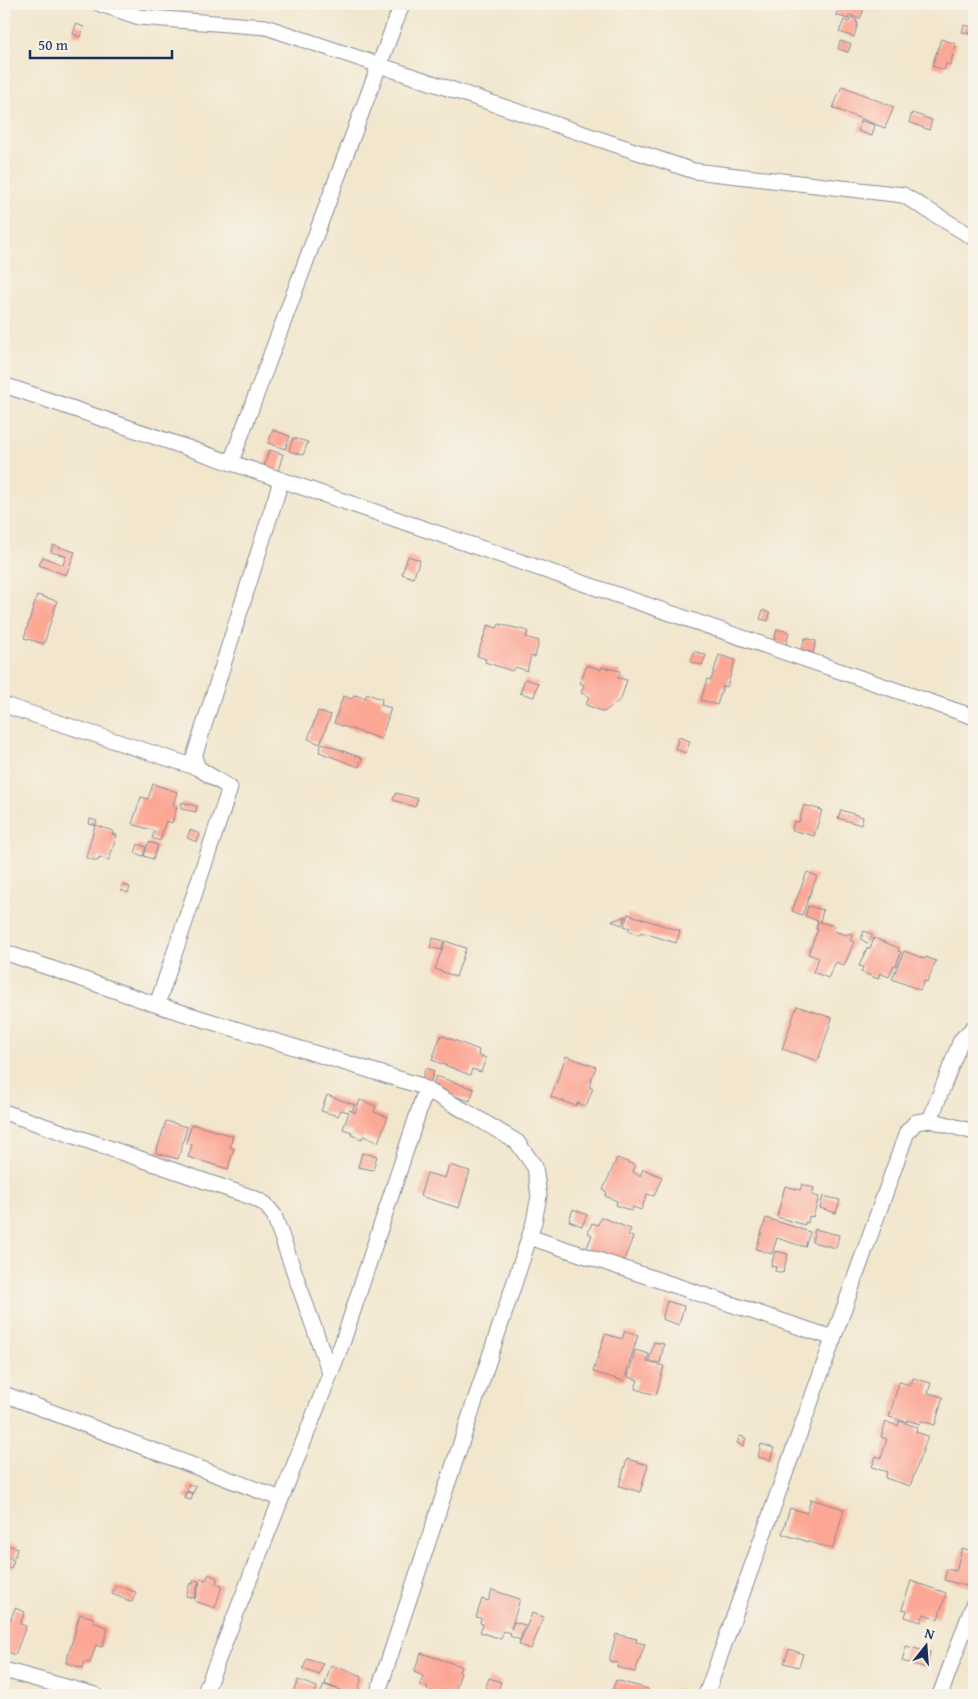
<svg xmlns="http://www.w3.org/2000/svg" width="978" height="1699" font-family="'Gentium Book Plus',serif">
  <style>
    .building { fill: #fca694 }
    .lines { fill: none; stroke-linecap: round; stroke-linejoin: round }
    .street-casing { stroke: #868a96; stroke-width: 17 }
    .street { stroke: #fff; stroke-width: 15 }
  </style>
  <rect width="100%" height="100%" fill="#f7f3e8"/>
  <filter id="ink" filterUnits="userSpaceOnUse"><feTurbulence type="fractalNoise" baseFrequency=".02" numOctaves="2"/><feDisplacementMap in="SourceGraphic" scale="10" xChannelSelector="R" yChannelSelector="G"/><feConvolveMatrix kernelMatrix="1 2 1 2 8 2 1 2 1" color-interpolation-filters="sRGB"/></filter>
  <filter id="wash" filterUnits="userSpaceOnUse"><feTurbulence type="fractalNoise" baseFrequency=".0096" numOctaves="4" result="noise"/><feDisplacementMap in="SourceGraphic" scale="20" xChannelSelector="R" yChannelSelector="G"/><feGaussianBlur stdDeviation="1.12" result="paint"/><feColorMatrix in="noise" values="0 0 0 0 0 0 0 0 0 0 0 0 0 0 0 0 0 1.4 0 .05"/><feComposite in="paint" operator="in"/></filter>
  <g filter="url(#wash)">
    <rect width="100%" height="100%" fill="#f2e6cd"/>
    <g id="blocks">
      <path class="building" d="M830,4H866L860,19L850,15L848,19L836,15L839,7Z
        M851,17L857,20L856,22L858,23L854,37L839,32L844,20L849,22Z
        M76,24L84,27L80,37L73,34Z
        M964,25L973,27L971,34L962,32Z
        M941,39L956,44L950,65L946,63L944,70L932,66Z
        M840,41L851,44L848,52L838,49Z
        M842,86L894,107L885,128L833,108Z
        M912,113L932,120L929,130L909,122Z
        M861,121L875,125L872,136L858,131Z
        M273,430L290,436L285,449L268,443Z
        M293,438L308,442L303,455L289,451Z
        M269,450L283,454L278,471L264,467Z
        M53,545L75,552L66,575L39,565L43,557L63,565L66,556L51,552Z
        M408,556L420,560L413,578L402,574Z
        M37,595L57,601L44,644L24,638Z
        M763,610L770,613L768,621L760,619Z
        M499,624L528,631L526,637L539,641L535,657L531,656L527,671L516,667L512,671L485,662L486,659L477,656L488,625L497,628Z
        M777,629L789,632L786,645L774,641Z
        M805,638L816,641L813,653L801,649Z
        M694,651L706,655L702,665L691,662Z
        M719,655L735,660L727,687L723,686L717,705L701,700L707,679L711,680Z
        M587,665L601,670L602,667L620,671L618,678L627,680L621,699L604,712L586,705L589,696L581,693L584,685L580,683Z
        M525,679L538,683L534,697L520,693Z
        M367,694L382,699L381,705L391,708L381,739L334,723L343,696L352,699L354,695L365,698Z
        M318,711L331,715L320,744L308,739Z
        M679,737L690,741L686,753L675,749Z
        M322,743L362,758L359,767L319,752Z
        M153,784L177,792L173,806L177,807L172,823L166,821L160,841L152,838L155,831L132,824L141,797L148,799Z
        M396,793L418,799L415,807L393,800Z
        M182,802L197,806L196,812L181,809Z
        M804,805L822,810L814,836L792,830L794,821L799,822Z
        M841,810L863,817L861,825L838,818Z
        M90,819L97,821L95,825L113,831L112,834L117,835L109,860L99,857L98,861L86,858L95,825L89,824Z
        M190,830L200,834L197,842L187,838Z
        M149,842L158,845L153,859L144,856Z
        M138,844L146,847L143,856L135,853Z
        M807,872L817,876L802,915L792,911Z
        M123,885L130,887L128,893L121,890Z
        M808,906L823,910L820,922L835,926L834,931L846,935L851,933L852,936L850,940L854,942L844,966L836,962L828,978L813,972L819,958L808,954L818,929H816L818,921L805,916Z
        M628,914L680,931L676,943L641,932L640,935L628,931L630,928L624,926Z
        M626,916L622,925L612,921Z
        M864,931L872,934V938L867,943L861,939Z
        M433,938L444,941L442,950L430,947Z
        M874,938L899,948L898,951L901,952L896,966L894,965L889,977L880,973L878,979L861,972L863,967L859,966L867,948L870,949Z
        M445,941L466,948L456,977L435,969Z
        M904,951L925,959L926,957L936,961L927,982L924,981L920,990L892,979Z
        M797,1006L832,1018L818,1061L782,1049Z
        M441,1035L479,1050L478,1055L486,1058L481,1072L472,1069L470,1075L432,1060Z
        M566,1056L596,1067L589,1087L593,1088L586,1106L577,1103L576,1106L551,1097Z
        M426,1068L434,1071L430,1084L421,1081Z
        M436,1076L474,1089L470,1101L432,1089Z
        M327,1095L355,1105L352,1111L349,1110L355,1113L360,1100L376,1106L374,1112L388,1117L378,1142L363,1136L362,1139L351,1135L352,1132L343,1129L349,1112L341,1110L338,1116L321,1111Z
        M166,1121L187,1127L178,1159L156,1153Z
        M192,1124L233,1136L230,1147L234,1148L228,1169L188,1157L192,1145L186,1142Z
        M362,1153L377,1156L373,1170L358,1167Z
        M617,1158L635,1165L633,1172L640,1176L643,1169L662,1177L654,1196L647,1194L641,1210L633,1207L631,1211L616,1205L617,1201L605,1196L607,1192L603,1190Z
        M449,1165L470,1171L459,1208L420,1196L427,1173L445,1178Z
        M802,1184L814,1188L812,1195L819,1197L813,1217L809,1216L808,1223L805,1222V1225L777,1217L785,1186L800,1190Z
        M823,1196L840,1200L836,1213L820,1208Z
        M573,1209L587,1215L582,1226L569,1221Z
        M601,1217L631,1229L628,1235L633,1237L622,1265L586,1250L592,1235L588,1233L592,1223L598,1225Z
        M766,1218L810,1232L805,1247L777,1238L772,1254L756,1249Z
        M815,1229L839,1235L836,1248L812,1242Z
        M775,1251L788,1254L783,1273L775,1271L776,1267L771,1266Z
        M667,1301L684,1306L679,1325L662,1319Z
        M625,1331L638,1335L624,1381L593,1372L605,1334L622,1339Z
        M654,1342L664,1344L660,1363L649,1361Z
        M635,1350L649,1354L647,1362L664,1366L656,1395L635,1389L638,1380L628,1377Z
        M913,1378L931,1383L928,1393L943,1397L935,1425L921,1421L920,1424L907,1420V1422L889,1417L899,1382L911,1385Z
        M899,1421L917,1427L916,1432L928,1436L910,1486L885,1478L887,1472L872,1467L876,1456L881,1458L887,1439L881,1437L886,1422L898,1426Z
        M740,1436L746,1438L743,1446L737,1443Z
        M761,1444L774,1448L770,1460L758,1457Z
        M627,1459L648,1465L640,1492L619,1486Z
        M189,1484L196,1486L193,1493L187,1491Z
        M186,1492L193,1494L191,1500L184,1498Z
        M811,1499L844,1509L833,1549L782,1534L790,1508L807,1513Z
        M4,1544L17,1548L15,1557L4,1554Z
        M962,1548L974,1552V1588L944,1580L947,1569L956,1571Z
        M4,1556L14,1560L11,1569L4,1566Z
        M209,1574L217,1578L216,1584L222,1586L215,1608L194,1601L201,1579L206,1580Z
        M194,1580L199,1581L194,1598L186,1596L190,1583L193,1584Z
        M911,1581L946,1593L938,1619L924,1614L921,1622L905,1617L907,1610L902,1609Z
        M116,1585L136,1592L132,1602L112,1594Z
        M492,1590L520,1599L511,1629L514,1622L525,1625L520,1640L510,1636L511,1633L503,1631L501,1639L480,1632L483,1624L480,1623L481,1618L476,1617L482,1599L488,1601Z
        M15,1608L25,1612L20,1624L26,1626L15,1655L4,1650V1617L11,1619Z
        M532,1613L544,1617L531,1649L519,1645Z
        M80,1614L94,1618V1622L108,1628L102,1647L96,1645L90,1663L85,1662L83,1668L66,1663Z
        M616,1634L637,1639L636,1642L645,1644L635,1672L617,1667L618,1663L609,1661Z
        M906,1646L930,1652L927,1668L902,1661Z
        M789,1649L803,1654L799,1667L784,1663Z
        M421,1653L461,1666L459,1672L461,1673L454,1695L446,1693V1695H443L427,1690L428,1688L420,1685L423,1676L414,1672Z
        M307,1659L323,1664L319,1675L303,1669Z
        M331,1665L362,1676L357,1695H320L324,1685L340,1690L325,1684Z
        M489,1678L501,1682L497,1695H483Z
        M298,1680L317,1687L314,1695H304L299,1693L298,1695H292Z
        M616,1680L648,1689L646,1695H611Z
        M674,1689L693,1694L692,1695H672Z"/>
    </g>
  </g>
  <g filter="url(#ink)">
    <use href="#blocks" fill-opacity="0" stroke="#868a96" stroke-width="1"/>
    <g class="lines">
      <g class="street-casing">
        <path id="street" d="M100,4L139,17L266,27L694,171L903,195L974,238
          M4,385L974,717
          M231,462L402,4
          M4,705L198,768
          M4,952L157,1005L418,1085L467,1112L517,1142L535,1167L539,1196L534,1222L522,1260L377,1695
          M157,1005L230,788L198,768L194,757L281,481
          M4,1112L254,1198L265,1204L274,1215L330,1373
          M930,1120L961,1040L974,1027
          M529,1237L833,1338
          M4,1394L281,1499
          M4,1670L95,1695
          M204,1695L343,1341L426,1089
          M706,1695L907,1132L916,1122L930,1120L974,1132
          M940,1695L974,1603"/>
      </g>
      <use href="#street" class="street"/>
    </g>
  </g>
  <rect width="978" height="1699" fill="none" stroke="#f7f3e8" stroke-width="20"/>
  <g transform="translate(926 1646) rotate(17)" stroke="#f7f3e8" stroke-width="4" paint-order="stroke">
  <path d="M0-4L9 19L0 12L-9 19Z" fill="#1b2f5e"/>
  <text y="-8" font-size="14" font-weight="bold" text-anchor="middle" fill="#1b2f5e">N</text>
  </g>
  <path d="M30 50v8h142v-8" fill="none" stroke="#1b2f5e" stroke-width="2.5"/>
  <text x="38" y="50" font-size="15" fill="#1b2f5e" stroke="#f7f3e8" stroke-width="4" paint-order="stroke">50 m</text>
</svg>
